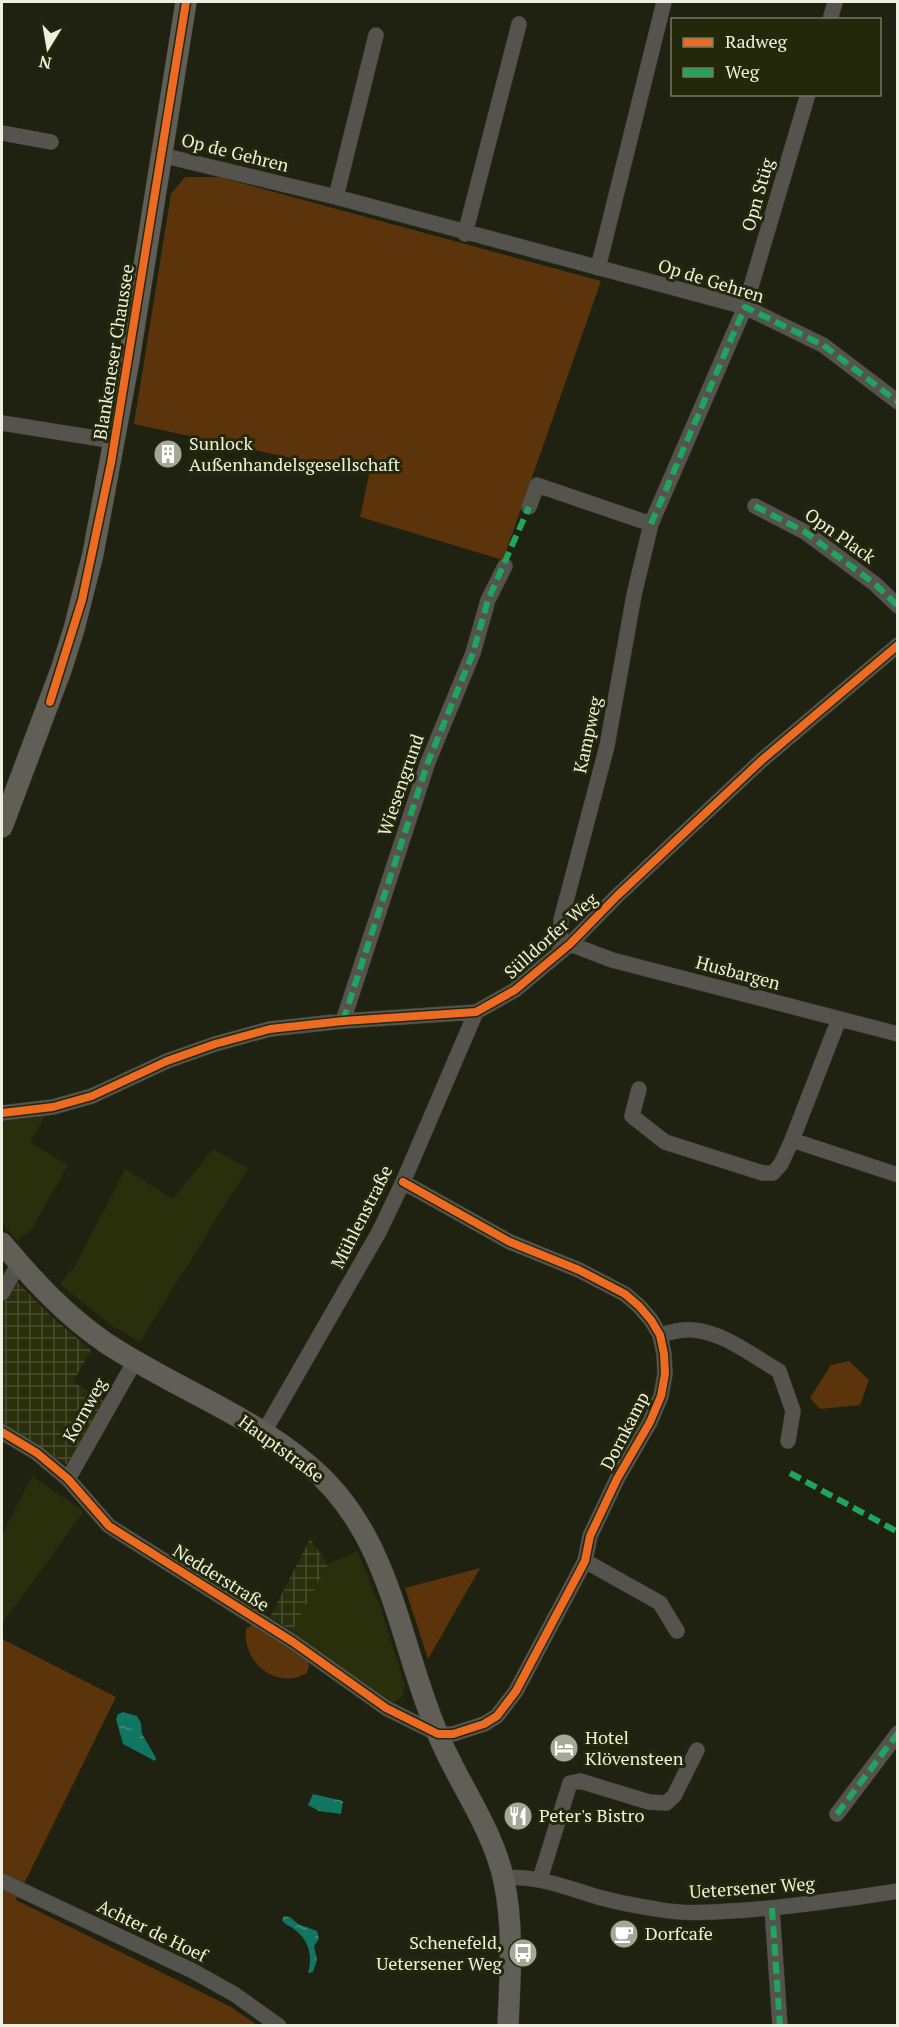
<svg xmlns="http://www.w3.org/2000/svg" width="899" height="2027" font-family="'PT Serif',serif">
  <style>
    .built { fill: #292e0b }
    .industrial { fill: url(#industrial-grid) }
    .green { fill: #5c340b }
    .water { fill: url(#water-ripples) }
    .lines { fill: none; stroke-linecap: round; stroke-linejoin: round }
    .street-casing { stroke: #3b3d30; stroke-width: 16 }
    .secondary-casing { stroke: #3b3d30; stroke-width: 22 }
    .street { stroke: #55534d; stroke-width: 15 }
    .secondary { stroke: #605e57; stroke-width: 21 }
    .quiet { stroke: #20a55d; stroke-width: 6; stroke-dasharray: 12 6; stroke-linecap: butt }
    .cycleway-casing { stroke: #24280b; stroke-width: 11 }
    .cycleway { stroke: #ed6a23; stroke-width: 8 }
    .labels { text-anchor: middle; stroke-width: 6; stroke-linejoin: round; paint-order: stroke }
    .street-label { font-size: 18px; fill: #edf0df; stroke: #24280b }
    .poi-label { font-size: 18px; fill: #edf0df; stroke: #24280b; text-anchor: start }
  </style>
  <defs>
    <pattern id="industrial-grid" width="8" height="8" patternUnits="userSpaceOnUse" patternTransform="scale(1.5)"><rect width="8" height="8" fill="#292e0b"/><path d="M0 4h8M4 0v8" fill="none" stroke="#484d2e"/></pattern>
    <pattern id="water-ripples" width="26" height="14" patternUnits="userSpaceOnUse" patternTransform="scale(1.5)"><rect width="26" height="14" fill="#107561"/><path d="M2 4q2-2 4 0t4 0M15 11q2-2 4 0t4 0" fill="none" stroke="#3f907f"/></pattern>
  </defs>
  <rect width="100%" height="100%" fill="#1f2211"/>
  <path class="built" d="M45,1116L30,1142L68,1165L32,1229L17,1241L2,1223V1119Z
    M213,1149L248,1168L140,1342L112,1326L60,1284L75,1266L125,1169L173,1199Z
    M32,1476L84,1511L2,1624V1535Z
    M357,1551L381,1608L405,1685L402,1697L395,1702L387,1701L292,1631L328,1564Z"/>
  <path class="industrial" d="M16,1281L52,1317L91,1350L73,1382L107,1403L71,1467L2,1425V1306Z
    M310,1539L328,1564L292,1631L270,1617Z"/>
  <path class="green" d="M185,177H219L601,281L503,560L360,517L369,475L134,424L171,194Z
    M849,1361L869,1380L860,1405L820,1409L810,1398L831,1365Z
    M480,1568L428,1659L405,1588Z
    M250,1626H254L307,1658L309,1666L307,1673C276,1691 242,1662 246,1629Z
    M2,1639L116,1697L16,1900L231,2007L257,2025H2Z"/>
  <path class="water" d="M123,1712L137,1716L141,1723L142,1734L156,1758L155,1761L123,1744L116,1719L118,1714Z
    M313,1794L343,1801L341,1814L319,1811L308,1805Z
    M284,1916L290,1917L298,1924L317,1931L319,1939L314,1946L317,1960L313,1972L308,1973C313,1956 309,1940 294,1929C289,1925 285,1925 282,1920Z"/>
  <g class="lines">
    <g class="street-casing">
      <path id="street" d="M830,20L835,2
        M2,133L51,142
        M161,155L336,197L745,307L823,345L898,402
        M336,197L376,35
        M465,234L519,24
        M598,268L664,2
        M2,423L114,441
        M755,506L805,532L875,584L898,606
        M529,507L537,485L651,524
        M570,944L612,960L898,1034
        M560,952L561,920L607,746L634,595L651,524L745,307L808,94
        M343,1021L428,762L473,653L488,600L505,566
        M639,1089L632,1116L665,1142L763,1173H773L781,1164L792,1140L839,1019
        M2,1113L53,1107L92,1096L167,1061L215,1044L270,1029L343,1021L476,1012L515,990L570,944L617,896L762,760L898,645
        M792,1140L898,1175
        M2,1293L19,1263
        M660,1335C671,1332 682,1329 693,1330C723,1332 753,1356 779,1371L793,1411L788,1441
        M2,1432L37,1453L68,1479L109,1526L293,1642L386,1708L438,1734H453L484,1724L497,1716L516,1691L585,1561L590,1536L617,1479L650,1422L661,1396L665,1374L664,1354L660,1335L651,1320L639,1306L625,1294L579,1270L510,1242L403,1182
        M264,1432L379,1232L403,1182L476,1012
        M68,1479L135,1361
        M585,1561L660,1603L677,1631
        M837,1814L898,1733
        M504,1878C537,1875 567,1888 598,1897C616,1902 637,1906 656,1909C686,1915 717,1912 747,1910C798,1906 848,1899 898,1891
        M540,1879L570,1783L580,1781L649,1802L666,1803L674,1796L697,1750
        M2,1881L193,1971L234,1994L279,2026
        M772,1908L780,2026"/>
    </g>
    <g class="secondary-casing">
      <path id="secondary" d="M2,827L61,670L74,629L93,554L129,360L186,2
        M2,1243C33,1280 65,1315 106,1343C171,1386 246,1413 306,1463C391,1532 397,1637 437,1732C457,1782 493,1828 504,1881C514,1928 510,1978 508,2026"/>
    </g>
    <use href="#street" class="street"/>
    <use href="#secondary" class="secondary"/>
    <path class="quiet" d="M755,506L805,532L875,584L898,606
      M651,524L745,307L823,345L898,402
      M343,1021L428,762L473,653L488,600L529,507
      M790,1473L898,1532
      M837,1814L898,1733
      M772,1908L780,2026"/>
    <g class="cycleway-casing">
      <path id="cycleway" d="M50,702L82,600L111,463L186,2
        M2,1113L53,1107L92,1096L167,1061L215,1044L270,1029L343,1021L476,1012L515,990L570,944L617,896L762,760L898,645
        M2,1432L37,1453L68,1479L109,1526L293,1642L386,1708L438,1734H453L484,1724L497,1716L516,1691L585,1561L590,1536L617,1479L650,1422L661,1396L665,1374L664,1354L660,1335L651,1320L639,1306L625,1294L579,1270L510,1242L403,1182"/>
    </g>
    <use href="#cycleway" class="cycleway"/>
  </g>
  <defs>
    <g id="building-disc" transform="scale(1.5)"><circle r="9.5" fill="#a5a897" stroke="#24280b"/><path d="M-4-6H4V6H1V3H-1V6H-4ZM-2.5-4.3h1.7v1.8h-1.7ZM.8-4.3h1.7v1.8H.8ZM-2.5-1h1.7V.8h-1.7ZM.8-1h1.7V.8H.8Z" fill="#fff"/></g>
    <g id="hotel-disc" transform="scale(1.5)"><circle r="9.5" fill="#a5a897" stroke="#24280b"/><path d="M-6-4.5h1.5V1H6V5H4.5V3h-9V5H-6ZM-4 0a1.8 1.8 0 1 1 3.6 0ZM.5 0V-2.5h3Q6-2.5 6 0Z" fill="#fff"/></g>
    <g id="restaurant-disc" transform="scale(1.5)"><circle r="9.5" fill="#a5a897" stroke="#24280b"/><path d="M-5-6h1v4h1v-4h1v4h1v-4h1v5L-1.5 .5V6h-2V.5L-5-1ZM5-6V6H3V1.5H1.5Q1.5-4 5-6Z" fill="#fff"/></g>
    <g id="cafe-disc" transform="scale(1.5)"><circle r="9.5" fill="#a5a897" stroke="#24280b"/><path d="M-5.5-4.5H6V0H3Q3 3.5 0 3.5H-2.5Q-5.5 3.5-5.5 0ZM3-3.2v2h1.7v-2ZM-6 4.5H4V6H-6Z" fill="#fff"/></g>
    <g id="bus-disc" transform="scale(1.5)"><circle r="9.5" fill="#a5a897" stroke="#24280b"/><path d="M-5-6H5V4H4V6H2V4H-2V6H-4V4H-5ZM-3.5-4V0h7V-4ZM-3.5 1.2v1.5H-2V1.2ZM2 1.2v1.5H3.5V1.2Z" fill="#fff"/></g>
  </defs>
  <g fill-rule="evenodd">
    <use href="#building-disc" x="168" y="454"/>
    <use href="#hotel-disc" x="564" y="1748"/>
    <use href="#restaurant-disc" x="518" y="1816"/>
    <use href="#cafe-disc" x="624" y="1934"/>
    <use href="#bus-disc" x="523" y="1953"/>
  </g>
  <g class="labels">
    <g class="street-label">
      <text transform="translate(235 153) rotate(14)" y="6">Op de Gehren</text>
      <text transform="translate(758 195) rotate(-74)" y="6">Opn Stüg</text>
      <text transform="translate(711 281) rotate(17)" y="6">Op de Gehren</text>
      <text transform="translate(114 352) rotate(-81)" y="6">Blankeneser Chaussee</text>
      <text transform="translate(840 536) rotate(35)" y="6">Opn Plack</text>
      <text transform="translate(588 735) rotate(-78)" y="6">Kampweg</text>
      <text transform="translate(401 785) rotate(-71)" y="6">Wiesengrund</text>
      <text transform="translate(551 936) rotate(-42)" y="6">Sülldorfer Weg</text>
      <text transform="translate(738 973) rotate(15)" y="6">Husbargen</text>
      <text transform="translate(362 1217) rotate(-63)" y="6">Mühlenstraße</text>
      <text transform="translate(85 1410) rotate(-61)" y="6">Kornweg</text>
      <text transform="translate(625 1431) rotate(-63)" y="6">Dornkamp</text>
      <text transform="translate(281 1449) rotate(36)" y="6">Hauptstraße</text>
      <text transform="translate(221 1578) rotate(32)" y="6">Nedderstraße</text>
      <text transform="translate(752 1888) rotate(-4)" y="6">Uetersener Weg</text>
      <text transform="translate(152 1931) rotate(26)" y="6">Achter de Hoef</text>
    </g>
    <g class="poi-label">
      <text x="189" y="450">Sunlock<tspan x="189" dy="21">Außenhandelsgesellschaft</tspan></text>
      <text x="585" y="1744">Hotel<tspan x="585" dy="21">Klövensteen</tspan></text>
      <text x="539" y="1822">Peter's Bistro</text>
      <text x="645" y="1940">Dorfcafe</text>
      <text x="502" y="1949" text-anchor="end">Schenefeld,<tspan x="502" dy="21">Uetersener Weg</tspan></text>
    </g>
  </g>
  <rect width="899" height="2027" fill="none" stroke="#edf0df" stroke-width="6"/>
  <rect x="671" y="18" width="210" height="78" fill="#24280b" stroke="#747860" stroke-width="1.5"/>
  <rect x="683" y="38" width="30" height="9" fill="#ed6a23" stroke="#747860" stroke-width="1.5"/>
  <text x="725" y="48" font-size="18" fill="#edf0df">Radweg</text>
  <rect x="683" y="68" width="30" height="9" fill="#20a55d" stroke="#747860" stroke-width="1.5"/>
  <text x="725" y="78" font-size="18" fill="#edf0df">Weg</text>
  <g transform="translate(48 48) rotate(191)" stroke="#24280b" stroke-width="4.5" paint-order="stroke">
  <path d="M0-4.5L10 22L0 15L-10 22Z" fill="#edf0df"/>
  <text y="-9" font-size="16" font-weight="bold" text-anchor="middle" fill="#edf0df">N</text>
  </g>
</svg>
